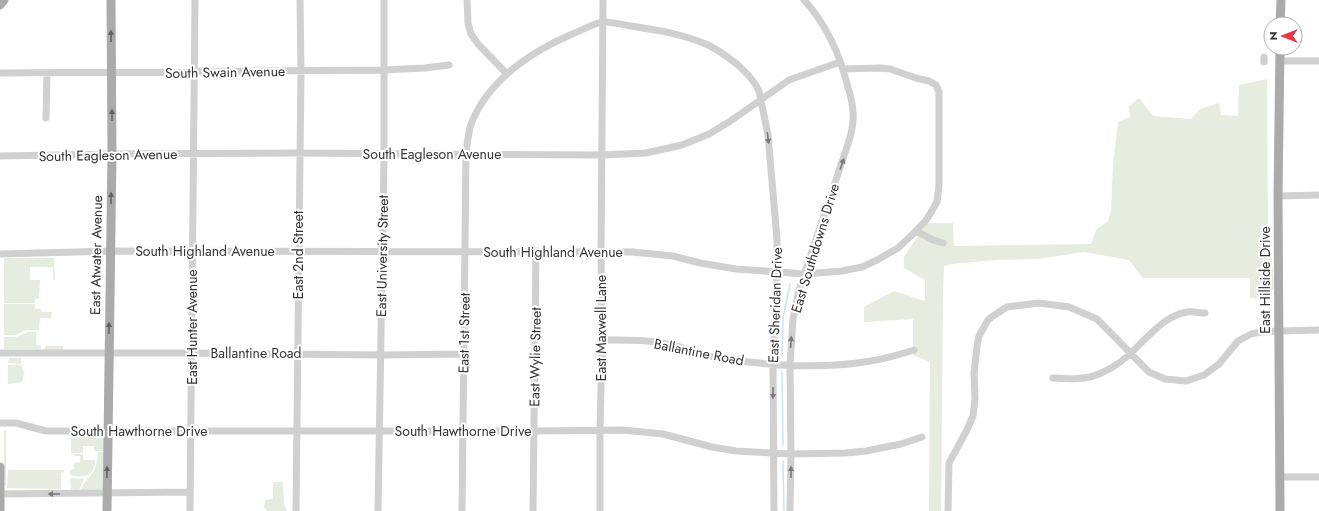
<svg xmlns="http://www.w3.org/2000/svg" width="1319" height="511" font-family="Jost,sans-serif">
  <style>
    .green { fill: #e6ecdf }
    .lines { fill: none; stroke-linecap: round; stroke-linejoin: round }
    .stream { stroke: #cfe2ee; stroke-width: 1.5 }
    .minor { stroke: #d0d0d0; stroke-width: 7 }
    .major { stroke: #ababab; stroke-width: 9 }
    .oneway { fill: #636363 }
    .oneway2 { fill: #7a7a7a }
    .labels { text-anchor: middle; stroke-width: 4; stroke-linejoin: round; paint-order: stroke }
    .street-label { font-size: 14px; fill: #333; stroke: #fff }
  </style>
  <rect width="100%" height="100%" fill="#fff"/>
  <path class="green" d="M1267,79L1268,239L1271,247L1274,287L1267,299L1250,298V278H1143L1129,260L1084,252L1038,259L997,260L951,264L944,266L943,291L941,511H929L930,362L913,355V319L864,322V307L894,291L925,301V280L904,268V257L927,223H953L954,246L1091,244L1096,230L1108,221L1111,210L1113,164L1118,122L1130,117L1129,106L1139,98L1153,116L1191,119L1200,109L1219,103L1221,115L1238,116L1239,85Z
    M4,258H54L55,280H53V267H30V280H40L39,299H35V303H4Z
    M4,304H35V309H41V312H52L51,318H40L39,330H26L16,335H4Z
    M27,332H36V345L41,346V349H4V337H16Z
    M46,346H63V350H44Z
    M9,358H21V364L8,363Z
    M8,365H21L24,373L22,382L8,384Z
    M4,431H6V485H4Z
    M71,437H104V451H94V446H83V453H71Z
    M98,452H104L103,489L81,490C83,481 90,478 94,471C97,465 97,458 98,452Z
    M74,454H83V460H95C94,477 86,477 72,476L71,474H70V470L74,469V463L80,462V456H74Z
    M8,470H64V472L61,473V489L7,488Z
    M70,478L84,479L79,490L71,489Z
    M273,482H283L284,504L287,511H267L264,507L265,500L273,499Z"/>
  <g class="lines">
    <path class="stream" d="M782,356L783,318L790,284
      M782,372L783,445
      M783,461L784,511"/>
    <path class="minor" d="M467,0L468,23L471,34L478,44L507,74
      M1264,57V62
      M1280,61H1319
      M0,73L384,70L425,68L449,65
      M46,118L47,73
      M0,156L112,154L295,153L602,155L646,153L682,145L709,134L729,122L789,80L840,62
      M1278,196L1319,195
      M916,231L933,240L943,243
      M0,254L114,251L632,252L673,256L700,263L736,269L805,274L842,271L862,267L877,260L898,248L916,231L927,219L937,202L939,186V92L936,85L929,81L916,78L890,69L880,68L843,69
      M602,340C623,340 643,339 663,343C682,346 700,355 719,358C764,365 819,369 864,362C881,360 898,355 914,350
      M0,353H191L381,355L464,354
      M1053,378C1069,379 1087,380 1101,373C1116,367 1129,356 1140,344C1155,330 1166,316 1187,312C1193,311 1200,313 1205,313
      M0,423H16L46,431H537L623,430L663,434L712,447L736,451L791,454L846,453L866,451L901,444L922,437
      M1280,477H1319
      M0,494L190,492
      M190,511L195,0
      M296,511L301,71L300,0
      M378,511L384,158V0
      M462,511L466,154C467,144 468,134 471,124C488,81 529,53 570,35C580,31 591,25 601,22C608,21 624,25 631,26C657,30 684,34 708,45C719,50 729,58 738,65C747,73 754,80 759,91L768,135L777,239V272L773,363L774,511
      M533,511L536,251
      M600,511V431L602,340L601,252L603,0
      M790,511L791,454L790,365L793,319L799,290L847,147C850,138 853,129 853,120C854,108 851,96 847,84C839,52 826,24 804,0
      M948,511L949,463L967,430L973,416L975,399L974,373L977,346L979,336L988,320L993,316L1007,307L1039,303L1069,307L1097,319L1149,372L1165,379L1186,381L1204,375L1219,364L1238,341L1251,334L1261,332L1279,331L1319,330"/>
    <path class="major" d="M0,5L4,0
      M1280,24L1281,0
      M1280,48L1278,196L1280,511
      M0,467V511
      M107,511L112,154L111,0"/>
  </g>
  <defs><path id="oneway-solid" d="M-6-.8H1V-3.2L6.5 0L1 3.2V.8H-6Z"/></defs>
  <g class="oneway">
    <use href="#oneway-solid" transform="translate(111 36) rotate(-90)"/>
    <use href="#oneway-solid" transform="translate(112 115) rotate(-90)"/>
    <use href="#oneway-solid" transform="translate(111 198) rotate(-89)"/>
    <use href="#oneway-solid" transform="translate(109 328) rotate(-90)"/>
    <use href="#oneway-solid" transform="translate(107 472) rotate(-89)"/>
  </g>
  <g class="oneway2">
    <use href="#oneway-solid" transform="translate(768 138) rotate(83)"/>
    <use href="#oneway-solid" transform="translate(842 164) rotate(-71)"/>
    <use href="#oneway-solid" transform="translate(791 342) rotate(-86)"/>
    <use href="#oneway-solid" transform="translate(773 393) rotate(90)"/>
    <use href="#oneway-solid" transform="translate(791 472) rotate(-89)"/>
    <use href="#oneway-solid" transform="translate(54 494) rotate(180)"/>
  </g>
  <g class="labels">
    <g class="street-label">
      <text transform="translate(225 72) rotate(-1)" y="5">South Swain Avenue</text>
      <text x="432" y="159">South Eagleson Avenue</text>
      <text transform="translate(108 155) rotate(-1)" y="5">South Eagleson Avenue</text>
      <text transform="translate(815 248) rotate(-73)" y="5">East Southdowns Drive</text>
      <text x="205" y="256">South Highland Avenue</text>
      <text x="553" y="257">South Highland Avenue</text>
      <text transform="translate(96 255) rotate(-89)" y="5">East Atwater Avenue</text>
      <text transform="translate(298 255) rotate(-90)" y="5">East 2nd Street</text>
      <text transform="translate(382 256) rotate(-89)" y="5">East University Street</text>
      <text transform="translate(1265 280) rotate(-90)" y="5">East Hillside Drive</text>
      <text transform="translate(775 305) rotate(-88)" y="5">East Sheridan Drive</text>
      <text transform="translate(192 327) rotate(-90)" y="5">East Hunter Avenue</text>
      <text transform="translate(601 328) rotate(-90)" y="5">East Maxwell Lane</text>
      <text transform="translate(464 333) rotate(-89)" y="5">East 1st Street</text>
      <text transform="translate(699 352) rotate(11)" y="5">Ballantine Road</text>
      <text x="256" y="358">Ballantine Road</text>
      <text transform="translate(535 357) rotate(-89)" y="5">East Wylie Street</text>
      <text x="139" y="436">South Hawthorne Drive</text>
      <text x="463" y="436">South Hawthorne Drive</text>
    </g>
  </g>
  <g transform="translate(1283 36) rotate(270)"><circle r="19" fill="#ffffff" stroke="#adadad"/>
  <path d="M0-3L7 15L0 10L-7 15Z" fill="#e63946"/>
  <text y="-6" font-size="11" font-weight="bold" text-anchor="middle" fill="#333333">N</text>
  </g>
</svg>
